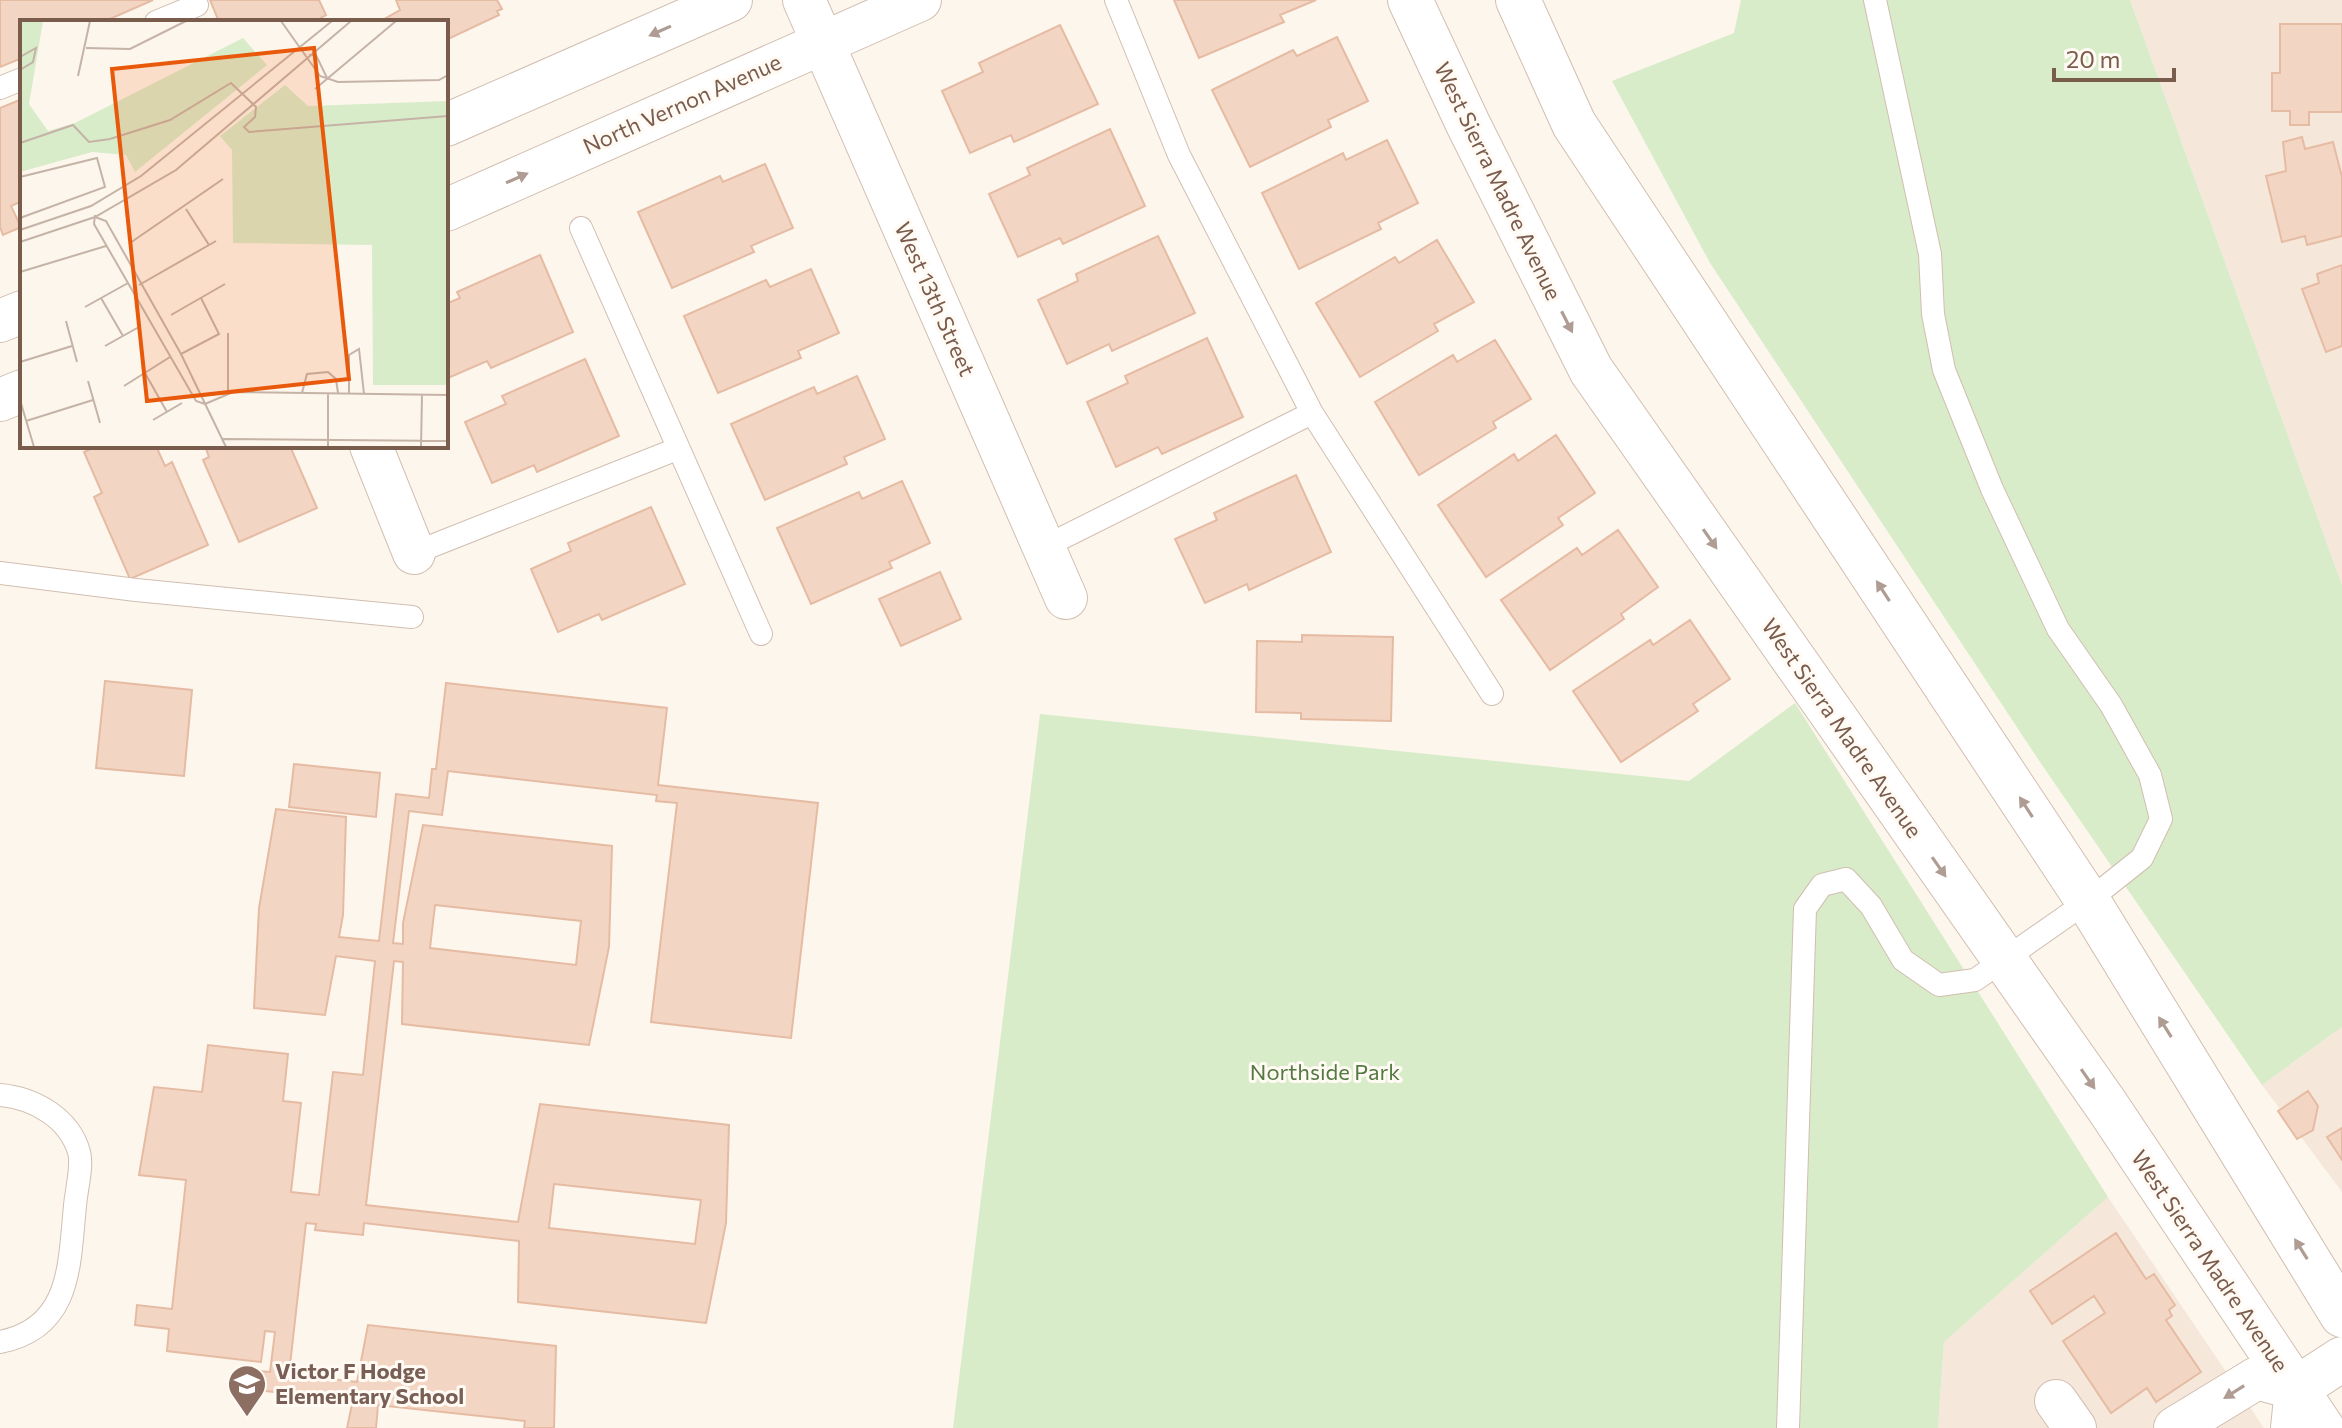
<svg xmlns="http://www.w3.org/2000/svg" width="2342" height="1428" font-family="Commissioner,sans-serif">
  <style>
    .residential { fill: #f5e8da }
    .green { fill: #d8ecc9 }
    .building { fill: #f3d5c3; stroke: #e6bba3; stroke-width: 2; fill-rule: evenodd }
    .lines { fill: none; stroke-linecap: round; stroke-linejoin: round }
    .service-casing { stroke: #d1beb0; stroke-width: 24 }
    .minor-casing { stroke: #d1beb0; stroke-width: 44 }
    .tertiary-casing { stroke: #d1beb0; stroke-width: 46 }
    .service { stroke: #fff; stroke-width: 22 }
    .minor { stroke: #fff; stroke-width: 42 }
    .tertiary { stroke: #fff; stroke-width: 44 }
    .oneway { fill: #af9d94 }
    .labels { text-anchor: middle; stroke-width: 6; stroke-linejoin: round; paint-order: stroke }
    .street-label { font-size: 22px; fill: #7a5c4d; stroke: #fffaf3 }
    .park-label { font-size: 22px; fill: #537a41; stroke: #fffaf3 }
    .education-label { font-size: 22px; font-weight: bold; fill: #785e54; stroke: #fffaf3; text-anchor: start }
    .inset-road { fill: none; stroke: #c5b3a7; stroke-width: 2 }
    .view { fill: #e8590c; fill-opacity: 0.15; stroke: #e8590c; stroke-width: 4 }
    .inset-edge { fill: none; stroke: #7a5c4d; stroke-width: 4 }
  </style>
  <rect width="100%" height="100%" fill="#fdf6ec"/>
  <path class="residential" d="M2130,0H2342V585Z
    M2342,1027V1192L2262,1085Z
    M2108,1197L2264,1428H1938L1944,1342Z"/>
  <path class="green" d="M1741,0H2130L2342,585V1027L2262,1085L2042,765L1710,263L1612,81L1734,33Z
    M1795,703L2108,1197L1944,1342L1938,1428H953L1040,714L1689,781Z"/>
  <path class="building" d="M0,0H153L103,22H22V58L0,67Z
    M210,0H319L326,15L319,19L321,22H219Z
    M396,0H497L502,9L497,11L499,15L446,40V22H379L400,10Z
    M1174,0H1316L1280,15L1284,22L1199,58Z
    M2280,24H2342V112H2309V125H2290V111H2272V73H2280Z
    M1060,25L1098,104L1014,142L1011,135L970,153L942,91L983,72L979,63Z
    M1337,37L1368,101L1328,120L1331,127L1250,167L1212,90L1293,50L1297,56Z
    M22,99V201L11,206L21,227L3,235L0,227V108Z
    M1110,129L1145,206L1063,244L1060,238L1018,257L989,194L1030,175L1027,168Z
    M2302,137L2305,149L2333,142L2342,177V236L2307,245L2305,236L2282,242L2266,176L2286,171L2283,142Z
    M1387,140L1418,203L1378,223L1381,229L1299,269L1262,193L1343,153L1346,160Z
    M765,164L793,228L751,246L754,252L672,288L638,212L720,176L723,182Z
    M1158,236L1195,313L1112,351L1109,344L1067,364L1038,300L1078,281L1076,274Z
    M1437,240L1474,302L1434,324L1438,331L1360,377L1316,303L1395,257L1399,263Z
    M540,255L573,332L491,368L487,361L448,378L446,304L460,298L457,292Z
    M2342,265V346L2326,352L2302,289L2319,283L2317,274Z
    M811,269L839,333L798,351L801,358L718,393L684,316L766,280L770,287Z
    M1207,338L1243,417L1162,454L1158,447L1116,467L1087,402L1128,383L1125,376Z
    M1495,340L1531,399L1493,422L1496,428L1419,475L1375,402L1453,355L1457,362Z
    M585,359L619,436L537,472L534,465L492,483L465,422L506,404L502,396Z
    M857,376L885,439L844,457L847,464L765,500L731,424L814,387L817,394Z
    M1556,435L1595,493L1558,518L1563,525L1486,577L1438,505L1514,454L1518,461Z
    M97,446H156L165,466L172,462L208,545L130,579L94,497L102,493L84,452Z
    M205,446H290L317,508L239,542L203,460L209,457Z
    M1296,475L1331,552L1249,590L1247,584L1205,603L1175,539L1217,520L1214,513Z
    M902,481L930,543L889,562L892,568L811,604L777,528L859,492L862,499Z
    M651,507L685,584L602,620L599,614L558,632L531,569L571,551L568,543Z
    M1618,530L1658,587L1621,614L1624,619L1550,670L1501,600L1577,548L1582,555Z
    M940,572L961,619L901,646L879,599Z
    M1690,620L1730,679L1693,704L1698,711L1621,762L1573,691L1650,640L1653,645Z
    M1302,635L1393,637L1391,721L1301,719V713L1256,712L1257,641L1302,642Z
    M105,681L192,690L184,776L96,768Z
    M446,683L667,708L658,785L818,803L791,1038L651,1022L677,803L656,801L657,795L448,771L442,815L409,811L393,943L403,944V923L423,825L612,846L609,947L589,1045L402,1024L403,962L394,961L366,1205L518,1222L540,1104L729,1125L726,1223L706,1323L518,1302L519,1241L364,1223L363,1235L315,1230L316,1224L306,1223L289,1374L357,1382L368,1325L556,1346L554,1428H524L525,1421L378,1405L376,1428H347L353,1400L256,1390L259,1371L270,1372L275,1332L265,1331L261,1362L167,1351L169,1329L135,1325L137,1305L172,1309L186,1180L139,1175L154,1087L202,1092L208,1045L288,1054L283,1101L301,1103L291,1192L319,1195L333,1072L363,1075L375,961L336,956L325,1015L254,1008L259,908L276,809L346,817L343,915L339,937L379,941L396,794L429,798L432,769H436ZM435,905L581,921L576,965L430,948ZM554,1184L701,1200L695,1244L549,1228Z
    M294,764L380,773L376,817L289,807Z
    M2308,1091L2318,1106L2313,1130L2297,1139L2278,1111Z
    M2342,1128V1160L2327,1137Z
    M2116,1233L2146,1279L2154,1274L2175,1305L2169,1310L2172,1316L2166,1320L2201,1372L2156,1402L2147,1388L2111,1413L2063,1341L2105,1313L2094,1296L2052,1324L2030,1291Z"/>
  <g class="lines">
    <g class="service-casing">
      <path id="service" d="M1116,0L1179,155L1312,413L1492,694
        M156,22L197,5
        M0,88L22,79
        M581,228L761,634
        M1044,547L1312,413
        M414,553L677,449
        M0,573L136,590L412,617
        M0,1095C33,1098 69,1117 79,1152C83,1166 76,1191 75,1206C69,1264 72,1328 0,1342
        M1788,1428L1805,909L1822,885L1846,879L1871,906L1903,960L1939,985L1975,980L2088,901L2142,858L2161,819L2150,775L2111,705L2058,629L1992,489L1944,370L1933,314L1930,254L1875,0"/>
    </g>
    <g class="minor-casing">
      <path id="minor" d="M804,0L1066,598
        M446,125L731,0
        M446,210L920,0
        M0,321L22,312
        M0,400L22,391
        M371,446L414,553
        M2056,1401L2075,1428
        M2175,1428L2257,1378L2296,1389L2292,1428"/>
    </g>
    <g class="tertiary-casing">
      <path id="tertiary" d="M1410,0L1468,124L1591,370L2107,1106L2322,1428
        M1518,0L1574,124L2088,901L2342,1315
        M2296,1389L2342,1359"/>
    </g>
    <use href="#service" class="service"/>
    <use href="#minor" class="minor"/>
    <use href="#tertiary" class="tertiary"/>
  </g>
  <defs><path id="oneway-solid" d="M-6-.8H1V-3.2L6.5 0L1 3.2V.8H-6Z" transform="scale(2)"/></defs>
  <g class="oneway">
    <use href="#oneway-solid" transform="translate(660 31) rotate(156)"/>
    <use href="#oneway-solid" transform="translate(517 178) rotate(-24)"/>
    <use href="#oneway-solid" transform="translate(1567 322) rotate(63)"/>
    <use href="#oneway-solid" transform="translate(1710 539) rotate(55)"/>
    <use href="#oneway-solid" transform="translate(1883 591) rotate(-123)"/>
    <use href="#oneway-solid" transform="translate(2026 807) rotate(-123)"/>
    <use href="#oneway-solid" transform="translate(1939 867) rotate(55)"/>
    <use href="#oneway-solid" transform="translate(2165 1027) rotate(-122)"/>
    <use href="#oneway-solid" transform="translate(2088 1079) rotate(55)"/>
    <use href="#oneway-solid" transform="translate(2301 1249) rotate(-122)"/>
    <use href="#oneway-solid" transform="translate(2234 1392) rotate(148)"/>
  </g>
  <defs>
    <g id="school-pin" transform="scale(2)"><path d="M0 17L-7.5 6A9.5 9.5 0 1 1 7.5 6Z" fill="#8d6e63" stroke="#fffaf3"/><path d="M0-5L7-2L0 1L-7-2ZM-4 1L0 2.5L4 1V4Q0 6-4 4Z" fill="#fff"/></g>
  </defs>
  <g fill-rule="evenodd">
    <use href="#school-pin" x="247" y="1384"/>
  </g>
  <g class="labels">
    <g class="street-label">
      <text transform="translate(682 104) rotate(-24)" y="8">North Vernon Avenue</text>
      <text transform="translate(1498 181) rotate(64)" y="8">West Sierra Madre Avenue</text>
      <text transform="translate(935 299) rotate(66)" y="8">West 13th Street</text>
      <text transform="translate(1842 728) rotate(55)" y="8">West Sierra Madre Avenue</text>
      <text transform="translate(2210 1261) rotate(56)" y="8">West Sierra Madre Avenue</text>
    </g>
    <g class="park-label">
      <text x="1325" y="1080">Northside Park</text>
    </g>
    <g class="education-label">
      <text x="275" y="1379">Victor F Hodge<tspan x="275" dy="25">Elementary School</tspan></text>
    </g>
  </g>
  <g transform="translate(20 20)">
    <rect width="428" height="428" fill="#fdf6ec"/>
    <path d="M0,1H23L9,84L28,111L55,103L223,18L247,45L115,152L106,135L72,132L0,152ZM265,65L288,86L428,81V365H353L352,225L213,223L212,130L200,116Z" fill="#d8ecc9"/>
    <path class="inset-road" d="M261,1L300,56L318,62L419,60L428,55M66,28L110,29L166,1M289,35H296L307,58M0,37L16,28L13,42L0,50M58,56L70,1M295,69L376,1M0,123L53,105L69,122L90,119L150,100L211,63L236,87L235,97L224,107L229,112L428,96M0,157L77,138L85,167L0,198M166,189L189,225M75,195L74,204L176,381L185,384M75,197L86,201L161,334L206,427M0,210L71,186L121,156L312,1M0,222L75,197L156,150L331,1M110,223L203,159M0,252L86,226M119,265L196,221M81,278L103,316M65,287L108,263M151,295L205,264M46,301L57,342M85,326L119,307M161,334L199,314L181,278M0,342L52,326M125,353L147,392M68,361L80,403M104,366L150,337M282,373L287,354L308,352L316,359L318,373M308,373V427M208,374V313M329,374V335L339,329L344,374M0,380L14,427M185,384L213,372L428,375M133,400L162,383M6,401L73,380M203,419L428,421M401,427L402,375"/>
    <path class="view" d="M294,28L329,359L127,381L92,49Z"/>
    <rect width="428" height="428" class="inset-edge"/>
  </g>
  <path d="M2054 68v12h120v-12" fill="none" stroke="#7a5c4d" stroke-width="4"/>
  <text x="2066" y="68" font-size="24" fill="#7a5c4d" stroke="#fffaf3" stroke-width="6" paint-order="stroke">20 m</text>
</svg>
